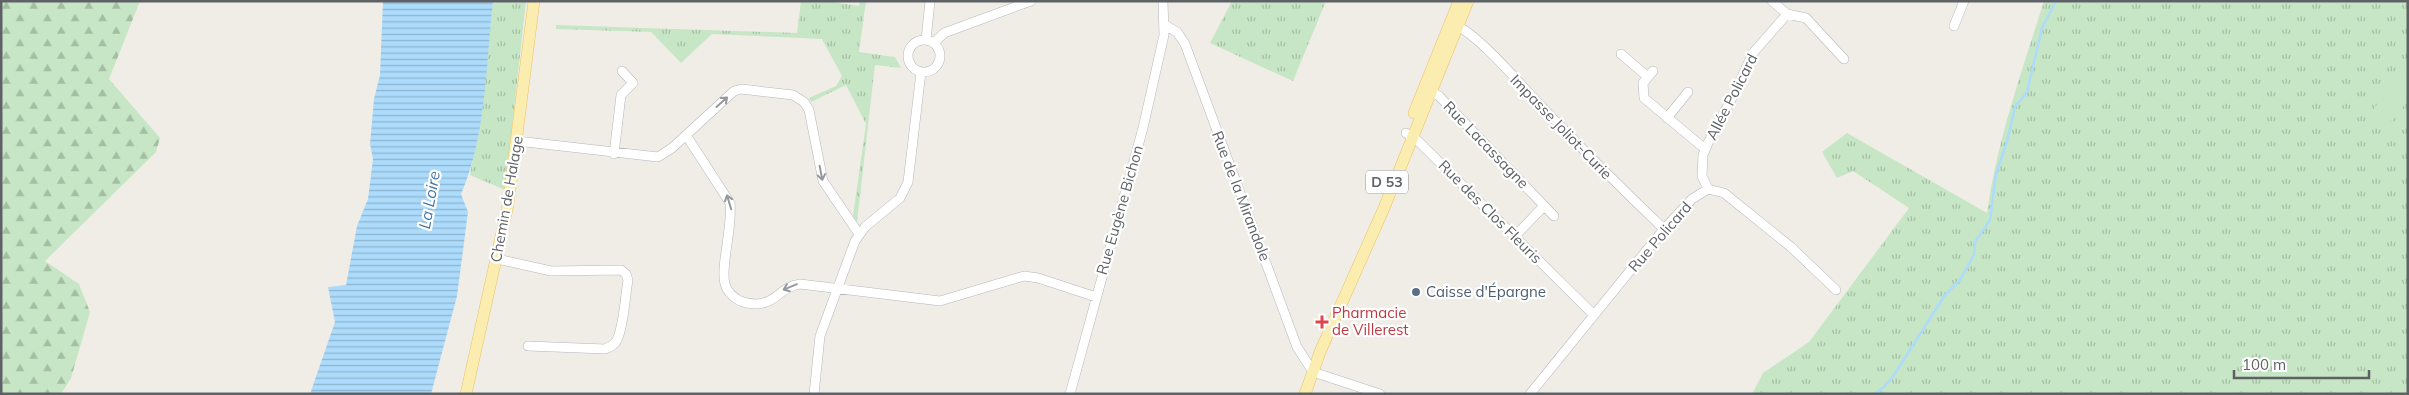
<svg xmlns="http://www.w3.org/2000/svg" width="2409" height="395" font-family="Mulish,sans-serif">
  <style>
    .grass { fill: url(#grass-tufts) }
    .forest { fill: url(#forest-firs) }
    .garden { fill: #c6e6c5 }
    .water { fill: url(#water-rules) }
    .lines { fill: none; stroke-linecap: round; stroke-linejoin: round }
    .stream { stroke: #acdbfb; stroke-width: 2.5 }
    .minor-casing { stroke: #b4b7bb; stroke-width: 10 }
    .major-casing { stroke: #ebc165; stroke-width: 12 }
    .minor { stroke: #fff; stroke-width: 9 }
    .major { stroke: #fbedb0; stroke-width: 11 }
    .oneway { stroke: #96999c }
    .service-dot { fill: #5c6f8a; stroke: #fff; stroke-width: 2 }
    .health-dot { fill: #e0444e; stroke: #fff; stroke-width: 2 }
    .labels { text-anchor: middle; stroke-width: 4.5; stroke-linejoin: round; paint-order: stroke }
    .shield { fill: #fff; stroke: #8e9194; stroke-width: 1 }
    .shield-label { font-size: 14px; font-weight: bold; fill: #5e6266 }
    .street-label { font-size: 15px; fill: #5e6266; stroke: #fff }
    .service-label { font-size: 15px; fill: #4e5e75; stroke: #fff; text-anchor: start }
    .health-label { font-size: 15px; fill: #be3a42; stroke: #fff; text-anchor: start }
    .water-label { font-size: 16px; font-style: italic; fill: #4577a5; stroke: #fff }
  </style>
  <defs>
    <pattern id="grass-tufts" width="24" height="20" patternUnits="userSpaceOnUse" patternTransform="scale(1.25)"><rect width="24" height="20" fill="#c6e6c5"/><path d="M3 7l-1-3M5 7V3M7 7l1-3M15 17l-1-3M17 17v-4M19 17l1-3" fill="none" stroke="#a4bea4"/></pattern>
    <pattern id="forest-firs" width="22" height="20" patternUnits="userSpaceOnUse" patternTransform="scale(1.25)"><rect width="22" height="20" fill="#c6e6c5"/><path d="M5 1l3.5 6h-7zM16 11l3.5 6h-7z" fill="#a4bea4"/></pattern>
    <pattern id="water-rules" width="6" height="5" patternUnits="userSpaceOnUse" patternTransform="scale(1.25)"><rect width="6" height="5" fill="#acdbfb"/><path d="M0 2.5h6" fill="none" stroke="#8fb5cf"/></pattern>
  </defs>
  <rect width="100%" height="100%" fill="#f0ede7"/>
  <path class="grass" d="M493,1H526L505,190L470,175L480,118Z
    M801,1H826L859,6L860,1H866L859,52L895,57L901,68L875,65L857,222L853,216L866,124L846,85L811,102L809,98L836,86L842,76L822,39L712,34L681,63L651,32L556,29V25L797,33Z
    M1232,1H1326L1293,81L1210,43Z
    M2044,1H2408V394H1752L1763,373L1809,342L1909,208L1853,171L1837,178L1822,152L1847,133L1987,213C1997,140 2022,71 2044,1Z"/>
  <path class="forest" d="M1,1H140L109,79L160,138L156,152L45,261L79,284L90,312L71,378L61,394H1Z"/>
  <path class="garden" d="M2400,71L2408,74C2408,93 2407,110 2390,122L2381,120L2374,109L2394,75Z"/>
  <path class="water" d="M383,1H493C486,63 486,138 461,194L468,212L457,296L431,394H310L335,322L328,287L346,285L357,226L368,199L373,159L370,144L374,99L380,75Z"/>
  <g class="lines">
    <path class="stream" d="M1874,394L1883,388L1892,378L1945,295L1960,280L1974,255L1975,242L1990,220L1996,174L2006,145L2015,107L2027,92L2042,28L2056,1"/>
    <g class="minor-casing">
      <path id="minor" d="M1772,1L1787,14L1806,18L1844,59
        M1453,23C1482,38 1519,83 1542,107C1582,149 1622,189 1664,229
        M1165,25L1177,32L1185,44L1297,347L1313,372L1380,394
        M1954,26L1964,1
        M926,40L930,1
        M908 56a16 16 0 1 1 32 0a16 16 0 1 1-32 0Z
        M934,43L944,33L1031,1
        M1621,54L1648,77
        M1653,71L1643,83L1644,98L1705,149
        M1427,89L1439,96L1554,216
        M1667,118L1688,92
        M1406,133L1417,140L1594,315
        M686,135L730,203C733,227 720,267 725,284C727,292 733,297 740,301C746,303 756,305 763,303C778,300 781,287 800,284L940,301L1024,276L1038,278L1096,297
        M517,141L658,157L672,148L734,91L741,89L793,95L804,102L809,110L823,181L859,234
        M614,154L621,95L633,83L622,71
        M1708,189L1702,176L1703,155L1708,143L1736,90L1753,53L1787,14
        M1515,236L1544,206
        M497,259L551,271L621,270L626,274L628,280C625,297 624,325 617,340C615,345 610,347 605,349L528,346
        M814,394L820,336L855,241L865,227L900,198L908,182L921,72
        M1070,394L1143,128L1164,35L1163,1
        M1530,394L1664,229L1692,199L1708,189L1724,193L1791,247L1836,290"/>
    </g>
    <g class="major-casing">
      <path id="major" d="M1414,113L1459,1
        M466,394L508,205L534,1
        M1305,394L1320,352L1384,208L1468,1"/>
    </g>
    <use href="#minor" class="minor"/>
    <use href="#major" class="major"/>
  </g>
  <defs><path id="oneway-shaft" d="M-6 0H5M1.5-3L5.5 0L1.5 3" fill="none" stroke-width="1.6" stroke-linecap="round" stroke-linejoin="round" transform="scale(1.25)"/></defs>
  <g class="oneway">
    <use href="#oneway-shaft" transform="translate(722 102) rotate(-42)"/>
    <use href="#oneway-shaft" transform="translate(821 173) rotate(79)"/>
    <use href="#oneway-shaft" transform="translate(729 202) rotate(-107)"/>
    <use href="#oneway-shaft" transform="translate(790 287) rotate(158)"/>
  </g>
  <circle class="service-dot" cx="1416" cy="292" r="5"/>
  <path class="health-dot" d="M1319.5 314.5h5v5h5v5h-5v5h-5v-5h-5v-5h5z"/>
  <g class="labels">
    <rect class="shield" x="1366" y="170.5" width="42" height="23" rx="4"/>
    <g class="shield-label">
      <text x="1387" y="187">D 53</text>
    </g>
    <g class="street-label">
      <text transform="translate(1732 97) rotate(-63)" y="5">Allée Policard</text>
      <text transform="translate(1561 127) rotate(46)" y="5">Impasse Joliot-Curie</text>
      <text transform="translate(1486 145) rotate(46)" y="5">Rue Lacassagne</text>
      <text transform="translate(1241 196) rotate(69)" y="5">Rue de la Mirandole</text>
      <text transform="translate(507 199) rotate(-80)" y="5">Chemin de Halage</text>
      <text transform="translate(1120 210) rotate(-74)" y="5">Rue Eugène Bichon</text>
      <text transform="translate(1490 212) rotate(45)" y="5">Rue des Clos Fleuris</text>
      <text transform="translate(1660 237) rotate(-49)" y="5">Rue Policard</text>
    </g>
    <g class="service-label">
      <text x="1426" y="297">Caisse d'Épargne</text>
    </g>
    <g class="health-label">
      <text x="1332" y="318">Pharmacie<tspan x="1332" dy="17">de Villerest</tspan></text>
    </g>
    <g class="water-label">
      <text transform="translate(429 200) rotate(-80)" y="6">La Loire</text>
    </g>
  </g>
  <rect width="2409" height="395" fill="none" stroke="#5e6266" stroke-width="5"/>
  <path d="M2234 370v8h135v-8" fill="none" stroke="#5e6266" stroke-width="2.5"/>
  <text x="2242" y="370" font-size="15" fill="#5e6266" stroke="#ffffff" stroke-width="4" paint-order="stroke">100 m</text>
</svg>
